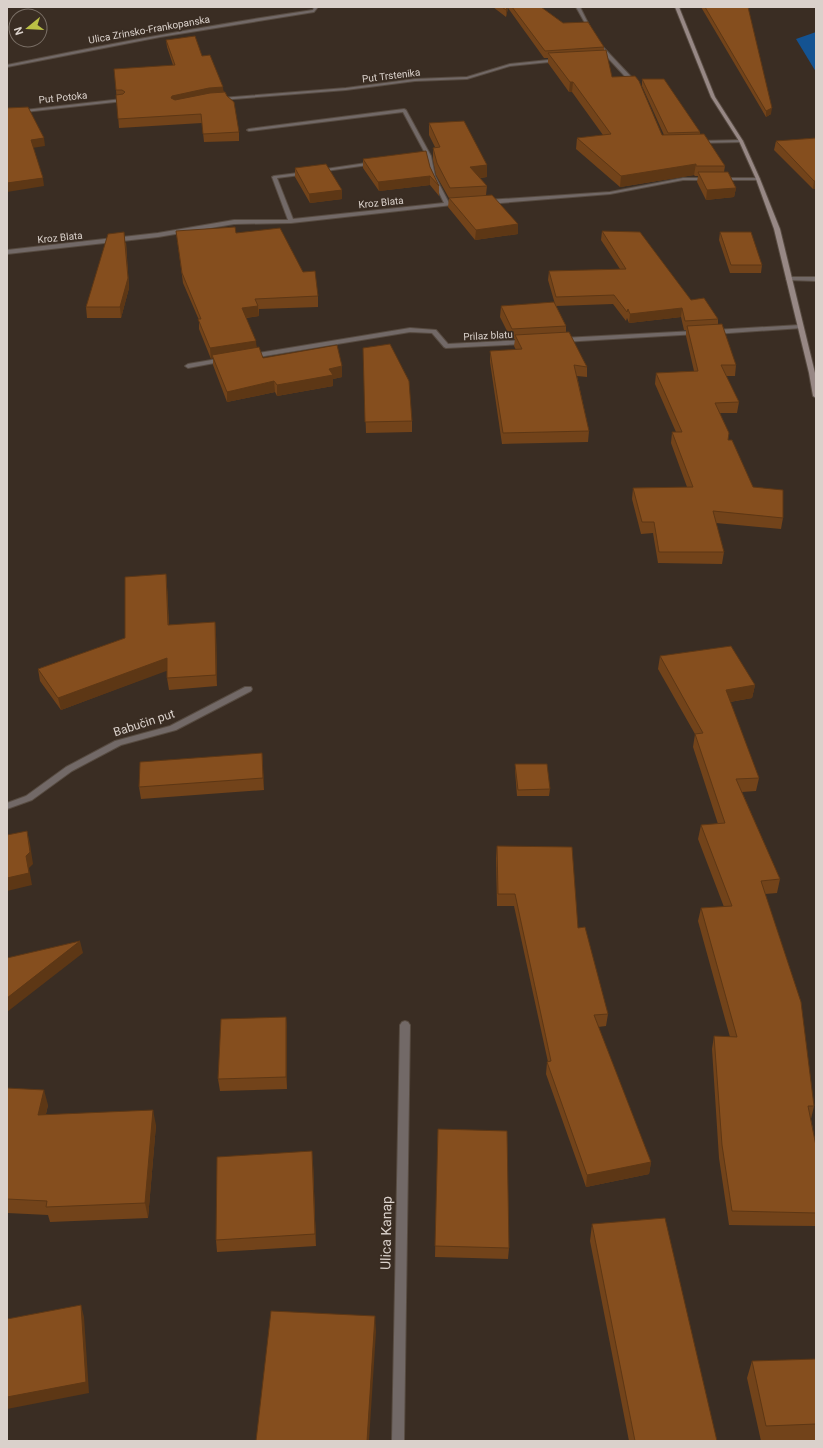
<svg xmlns="http://www.w3.org/2000/svg" width="823" height="1448" font-family="Roboto,sans-serif">
  <style>
    .water { fill: #145392 }
    .lines { fill: none; stroke-linecap: round; stroke-linejoin: round }
    .lane-casing { stroke: #574b41; stroke-width: 2 }
    .street-casing { stroke: #574b41; stroke-width: 2 }
    .secondary-casing { stroke: #574b41; stroke-width: 2 }
    .lane { fill: #726967; fill-rule: evenodd }
    .street { fill: #726967; fill-rule: evenodd }
    .secondary { fill: #978885; fill-rule: evenodd }
    .wall { fill: #72431a }
    .shaded-wall { fill: #5d3715 }
    .building { fill: #854e1e; stroke: #5d3715 }
    .labels { text-anchor: middle; stroke-width: 3.5; stroke-linejoin: round; paint-order: stroke }
    .far-street-label { font-size: 10px; fill: #dad1cb; stroke: #3a2d23 }
    .street-label { font-size: 12px; fill: #dad1cb; stroke: #3a2d23 }
    .near-street-label { font-size: 14px; fill: #dad1cb; stroke: #3a2d23 }
  </style>
  <rect width="100%" height="100%" fill="#3a2d23"/>
  <path class="water" d="M816,32V72L796,39Z"/>
  <g class="lines">
    <g class="lane-casing">
      <path id="lane" d="M122,99L124,100V101L7,114V112Z
        M245,687H251L252,689L251,691L176,730L121,745L72,771L32,800L7,809V803L26,796L66,767L115,741L170,726Z"/>
    </g>
    <g class="street-casing">
      <path id="street" d="M314,7H318L314,12L160,37L7,67V65C108,44 210,25 313,10Z
        M576,7H580L593,33L590,32Z
        M601,47H603L637,83V85H633L608,58Z
        M558,59L560,60L559,61L510,66L467,79L415,81L346,90L221,100L219,99L221,98L346,88L415,79L467,77L510,64Z
        M404,109L406,110L431,156L435,176L449,203L461,202V204L291,223L234,224L158,237L7,254V250L158,233L234,220H288L272,177L274,176L306,172H308V174L277,178L293,219L444,203L431,176L427,158H416L414,157L426,155L403,112L249,131L247,130L249,129Z
        M741,140L743,141V142L699,143L697,142L699,141Z
        M373,162H375V164L319,172L317,171L319,170Z
        M683,178H708L710,179L708,180H683L610,194L487,204L484,202L487,200L610,192Z
        M719,178H758L760,179L758,180H719Z
        M789,277H816V281L787,280L786,279Z
        M800,325L803,327L802,328L715,334L712,332L715,330Z
        M410,328L436,330L448,344L525,340L528,342L525,344L446,348L444,347L432,333L410,332L253,358L250,356L253,354Z
        M695,331L698,333L697,334L563,342L560,340L563,338Z
        M223,358L226,360L225,361L188,368L185,366L188,364Z
        M405,1021L408,1022L410,1025L404,1441H392L400,1025L402,1022Z"/>
    </g>
    <g class="secondary-casing">
      <path id="secondary" d="M675,7H679L715,97L743,141L760,179L780,229L815,373L816,398L813,396L809,373L774,229L756,179L739,141L711,97Z"/>
    </g>
    <use href="#lane" class="lane"/>
    <use href="#street" class="street"/>
    <use href="#secondary" class="secondary"/>
  </g>
  <path class="wall" d="M493,7H541L563,23L604,47V50L612,77L662,135H664L642,86V79L700,132V134L725,166L724,172L736,188L734,197L706,200L697,182L698,176H695L694,175L620,187L576,149L577,138L603,135L572,92H569L548,63V58H544L508,8L506,17Z
    M701,7H748L771,114L766,117Z
    M166,40L202,56L224,92L239,132V141L204,142L202,123L119,128L116,90L173,65L167,47Z
    M429,123L487,177L480,178L487,186L486,195L518,224V234L475,240L448,207L449,198L436,175L433,160V148L435,147L429,135Z
    M816,138V189H813L774,150L776,141Z
    M363,159L430,167L439,186V196L430,185L379,191L363,168Z
    M295,168L342,199L310,203L295,177Z
    M176,231L236,233L303,272L318,296V307L259,309V316L246,318L257,348L263,358L342,366V377L333,379V386L277,396L275,392L227,402L213,365V358L211,359L199,329V320L183,283Z
    M602,231L691,300L718,319V324L736,365L735,376H726L739,402L737,413H720L728,440L753,487L783,518L781,529L716,523L724,552L722,564L658,563L653,533L641,534L632,499L633,488L687,487L671,443L672,432H676L655,384L656,373L694,371L686,336V330H684L681,317L629,323L627,318L626,321L613,304L556,306L566,326V332L587,367V377L577,376L589,431L588,442L502,444L490,362V351L516,350L514,346L515,339H511L500,317L501,306L555,304L548,280L549,271L620,269L601,240Z
    M720,232L762,265L761,273H730L719,240Z
    M126,242L129,288L121,318H87L86,307Z
    M363,348L412,421V432L366,433Z
    M166,574L167,586L169,625L215,622L216,634L217,686L169,690L167,678V670L61,710L40,681L38,669L125,638Z
    M660,656L755,685L752,698L730,702L759,778L756,791L742,792L780,879L777,893L765,894L814,1106L811,1119L816,1146V1226L729,1225L719,1158L712,1049L714,1036L730,1037L698,921L701,908L724,907L698,839L701,825L718,824L693,747L695,734L658,669Z
    M262,753L264,790L141,799L139,787Z
    M515,764L550,789L549,796H517L515,770Z
    M497,846L578,928L608,1014L606,1026L598,1027L651,1162L649,1174L586,1187L546,1074L547,1062H548L514,906H497L496,858Z
    M286,1017L287,1029V1089L220,1091L218,1079Z
    M7,1088L48,1105L46,1114L156,1125L148,1218L50,1222L48,1215L7,1213Z
    M438,1129L509,1248L508,1259L435,1257Z
    M313,1163L316,1246L217,1252L216,1240Z
    M592,1224L717,1441H629L590,1241Z
    M816,1359V1440L780,1441H761L747,1378L752,1361Z"/>
  <path class="shaded-wall" d="M507,7H508L506,17V10Z
    M570,82H573L572,92H569Z
    M223,87L224,95L173,105L171,98L172,96L209,88Z
    M772,108L771,114L766,117V111Z
    M44,138L45,146L32,148L31,140Z
    M696,164L694,175L620,187L621,176Z
    M487,165V177L470,179V167Z
    M430,176V185L379,191L378,182Z
    M43,178L44,186L7,192V183Z
    M814,181H816V189H813Z
    M736,188L734,197L706,200L707,190Z
    M342,190V199L310,203L309,194Z
    M518,224V234L475,240L476,230Z
    M124,232L129,288L121,318L120,307Z
    M258,306L259,316L243,318L242,308Z
    M682,308L681,317L629,323L630,314Z
    M256,341L257,351L212,355L213,358L211,359L210,348Z
    M342,366V377L333,379V386L277,396V385L329,369Z
    M274,381L275,392L227,402V392Z
    M166,574L167,586L169,637L168,625Z
    M215,622L216,634L217,686L216,675Z
    M167,658L169,670L61,710L58,698Z
    M755,685L752,698L724,703L726,690Z
    M262,753L263,765L264,790L263,778Z
    M27,831L30,844L33,864L29,868L32,885L7,891V878L26,856Z
    M80,941L83,953L7,1012V998Z
    M286,1017L287,1029V1089L286,1077Z
    M44,1090L48,1105L42,1130L38,1115Z
    M153,1110L156,1125L148,1218L145,1203Z
    M312,1151L313,1163L316,1246L315,1234Z
    M651,1162L649,1174L586,1187L587,1175Z
    M81,1305L84,1317L89,1393L7,1409V1397Z
    M375,1316L376,1332L369,1441H367Z"/>
  <path class="building" d="M502,7H507L506,10Z
    M512,7H541L563,23L588,22L604,47L545,51Z
    M705,7H748L772,108L766,111Z
    M195,36L202,56L210,55L223,87L209,88L172,96L171,98L175,100L210,93L225,92L227,96L234,102L239,132L203,134L201,114L118,119L116,95L123,94L125,92L122,90H116L114,69L175,65L166,40Z
    M606,50L612,77L635,76L639,81L662,135L704,134L725,166H696V164L621,176L577,138L611,134L573,82H570L548,53Z
    M642,79H664L700,132L668,133Z
    M28,107L44,138L31,140L43,178L7,183V108Z
    M464,121L487,165L470,167L487,186L450,188L437,163L433,148L440,147L429,123Z
    M816,138V181H814L776,141Z
    M426,151L430,167L439,186L430,176L378,182L363,159Z
    M326,164L342,190L309,194L295,168Z
    M698,172H728L736,188L707,190Z
    M492,195L518,224L476,230L449,198Z
    M235,227L236,233L280,228L303,272L315,271L318,296L255,299L258,306L242,308L256,341L210,348L198,319H201L182,273L176,231Z
    M602,231L640,232L691,300L704,298L718,319L685,321L682,308L630,314L628,309L627,312L614,295L556,297L549,271L626,269Z
    M124,232L128,278L120,307H86L108,234Z
    M720,232H751L762,265H731Z
    M554,302L566,326L512,329L501,306Z
    M722,324L736,365H721L739,402L715,403L729,433L728,440H732L753,487L783,490V518L713,511L724,552H659L654,522H642L633,488L693,487L672,432H682L656,373L698,371L687,326Z
    M569,332L587,367L574,365L589,431L503,433L490,351L522,349L515,335Z
    M390,344L409,381L412,421L365,422L363,348Z
    M337,345L342,366L329,369L333,375L277,385L274,381L227,392L212,355L259,347L263,358Z
    M166,574L168,625L215,622L216,675L167,678V658L58,698L38,669L125,638V577Z
    M731,646L755,685L726,690L759,778L736,779L780,879L761,881L801,1002L814,1106H808L816,1146V1213L732,1211L722,1145L714,1036L737,1037L701,908L732,906L701,825L725,823L695,734L703,733L660,656Z
    M262,753L263,778L139,787L140,762Z
    M515,764H547L550,789L518,790Z
    M27,831L30,852L26,856L29,873L7,878V835Z
    M497,846L572,847L578,928L585,927L608,1014L594,1015L651,1162L587,1175L547,1062L551,1061L515,894H498Z
    M80,941L7,998V958Z
    M286,1017V1077L218,1079L221,1019Z
    M7,1088L44,1090L38,1115L153,1110L145,1203L46,1207L47,1201L7,1199Z
    M438,1129L507,1131L509,1248L435,1246Z
    M312,1151L315,1234L216,1240L217,1157Z
    M665,1218L717,1441H635L592,1224Z
    M81,1305L86,1382L7,1397V1319Z
    M271,1311L375,1316L367,1441H256Z
    M816,1359V1424L766,1426L752,1361Z"/>
  <g class="labels">
    <g class="far-street-label">
      <text transform="translate(149 29) rotate(-10)" y="4">Ulica Zrinsko-Frankopanska</text>
      <text transform="translate(391 75) rotate(-7)" y="4">Put Trstenika</text>
      <text transform="translate(63 97) rotate(-6)" y="4">Put Potoka</text>
      <text transform="translate(381 202) rotate(-6)" y="4">Kroz Blata</text>
      <text transform="translate(60 237) rotate(-6)" y="4">Kroz Blata</text>
      <text transform="translate(488 335) rotate(-3)" y="4">Prilaz blatu</text>
    </g>
    <g class="street-label">
      <text transform="translate(144 723) rotate(-18)" y="4">Babučin put</text>
    </g>
    <g class="near-street-label">
      <text transform="translate(386 1233) rotate(-89)" y="5">Ulica Kanap</text>
    </g>
  </g>
  <rect width="823" height="1448" fill="none" stroke="#dad1cb" stroke-width="16"/>
  <g transform="translate(28 28) rotate(252)"><circle r="19" fill="#3a2d23" stroke="#7a6f66"/>
  <path d="M0-3L7 15L0 10L-7 15Z" fill="#bbc045"/>
  <text y="-6" font-size="11" font-weight="bold" text-anchor="middle" fill="#dad1cb">N</text>
  </g>
</svg>
